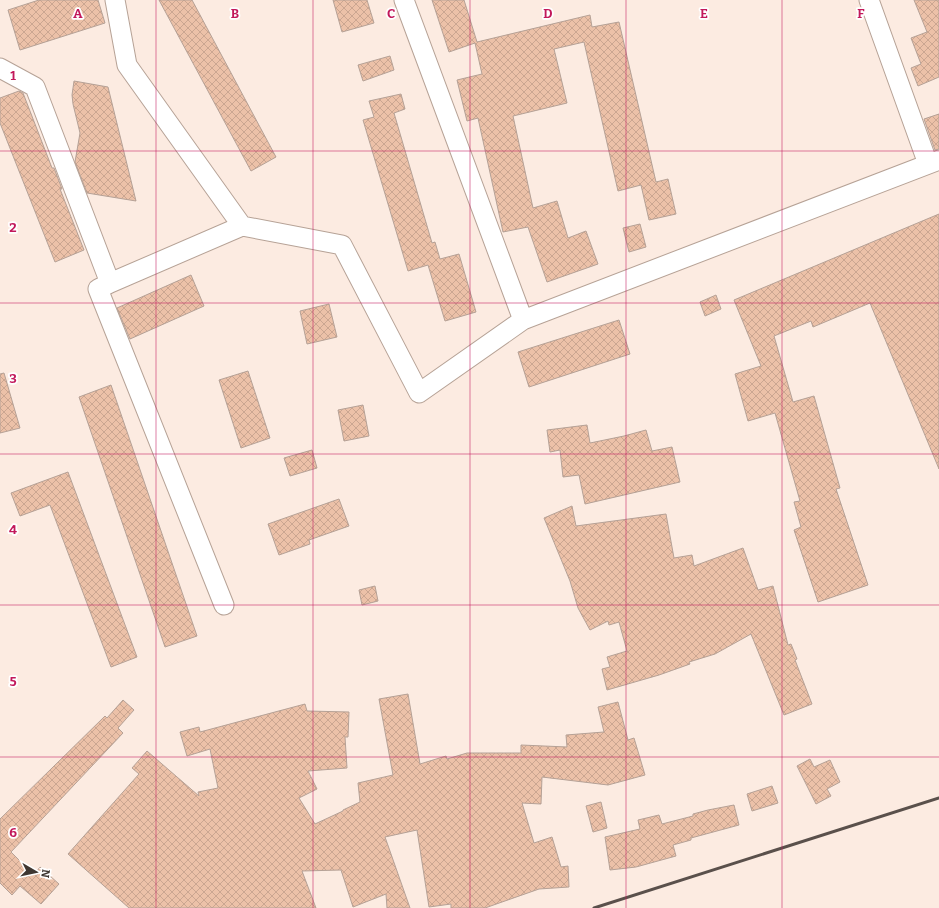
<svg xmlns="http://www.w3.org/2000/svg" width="939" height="908" font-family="Bitter,serif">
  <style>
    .building { fill: url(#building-cross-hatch); stroke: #b5a196 }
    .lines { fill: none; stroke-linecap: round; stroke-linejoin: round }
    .minor-casing { stroke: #b6a296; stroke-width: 21 }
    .minor { stroke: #fff; stroke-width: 19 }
    .rail { stroke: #5a504b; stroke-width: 3 }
    .grid { fill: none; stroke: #c2185b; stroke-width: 1; stroke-opacity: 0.55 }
    .grid-label { font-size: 13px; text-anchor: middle; font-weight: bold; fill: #c2185b; stroke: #fff; stroke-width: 3.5; stroke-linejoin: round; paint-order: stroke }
  </style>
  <defs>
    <pattern id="building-cross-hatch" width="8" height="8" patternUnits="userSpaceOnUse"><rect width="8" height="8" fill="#ecc1a8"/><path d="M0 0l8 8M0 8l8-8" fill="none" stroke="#cba691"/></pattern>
  </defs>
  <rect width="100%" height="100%" fill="#fcebe1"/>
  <path class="building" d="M39,0H98L105,23L20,50L8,10Z
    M159,0H192L276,157L251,171Z
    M333,0H367L374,23L342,32Z
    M432,0H464L477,42L590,15L592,27L619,22L656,182L668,179L676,214L649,220L641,185L618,191L584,42L554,49L567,103L513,116L533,208L557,201L568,238L586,231L598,264L547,282L528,227L503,232L478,118L467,121L457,80L482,74L475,43L449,52Z
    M914,0H939V77L918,86L911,68L921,64L911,38L927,32Z
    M390,56L394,70L363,81L358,65Z
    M74,81L108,87L136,201L87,193L75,162L80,133L73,104L72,95Z
    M19,91L23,93L52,168H54L62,189H60L84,250L55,262L0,123V98Z
    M401,94L405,109L394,113L432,243L435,242L440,259L459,254L476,312L445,321L428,265L408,271L363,120L374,117L369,101Z
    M939,114V149L935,150L924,119Z
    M939,214V469L870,303L813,327L811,321L774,336L793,402L814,396L840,488L836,489L868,585L818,602L794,530L801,527L794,502L800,501L775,413L748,421L735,374L761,366L734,300Z
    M640,224L646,247L629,252L623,228Z
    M191,275L204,306L130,339L117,308Z
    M716,295L721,309L705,316L700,302Z
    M329,304L337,337L307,344L300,311Z
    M619,320L630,354L529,387L518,352Z
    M248,371L270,438L241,448L219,380Z
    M4,373L20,428L0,433V374Z
    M111,385L197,636L165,647L79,397Z
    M363,405L369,436L344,441L338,410Z
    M587,425L590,443L624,436L646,430L652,451L672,447L680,482L585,504L579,475L563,477L560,450L550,452L547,430Z
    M312,450L317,468L290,476L284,458Z
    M68,472L137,657L111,667L50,505L20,516L11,493Z
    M339,499L349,526L309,540L310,544L279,555L268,524Z
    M572,506L576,526L666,514L674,558L692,555L694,566L743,548L758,590L773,586L788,645L791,644L797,659L795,660L812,704L784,715L751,634L715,654L689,662L690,664L659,675L607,690L602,669L610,667L607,657L627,651L619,622L609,625L608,621L590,630L578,608L570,581L544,518Z
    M375,586L378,601L362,605L359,590Z
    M408,694L420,764L446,756L447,759L467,753H521V745L567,747L566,735L604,732L598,707L618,702L628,740L634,738L645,775L608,785L542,777L541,804L522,803L534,843L552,837L561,867L568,866L569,887L539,889L485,908H451V904L429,907L417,830L385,837L410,908H387L386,894L353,907L341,870L302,871L316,908H129L68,854L139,774L132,768L147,751L199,796L198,792L218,788L210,749L187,756L180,732L199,727L200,732L305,704L307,711L349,712L348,737H345L347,768L308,771L317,789L299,798L315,824L343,811V810L360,802L358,783L393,775L379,699Z
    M123,700L134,710L118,728L123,733L11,852L34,875L40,867L59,884L41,904L20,886L12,895L0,883V819L105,716L107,718Z
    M810,759L814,767L830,760L840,782L827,789L831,796L816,804L797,766Z
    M772,786L778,803L752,811L747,794Z
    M601,802L607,828L593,832L586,806Z
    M734,805L739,825L691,838V840L673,845L676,856L636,867L610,870L605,837L640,829L638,820L659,815L662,824L693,816V814L708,810Z"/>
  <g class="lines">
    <g class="minor-casing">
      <path id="minor" d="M115,0L127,65L242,226
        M404,0L523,320L939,160
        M869,0L928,164
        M0,68L35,87L110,283L242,226L342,245L419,393L523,320
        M110,283L98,289L224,605"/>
    </g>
    <use href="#minor" class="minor"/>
    <path class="rail" d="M594,908L939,798"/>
  </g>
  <path class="grid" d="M156,0V908M313,0V908M470,0V908M626,0V908M782,0V908M0,151H939M0,303H939M0,454H939M0,605H939M0,757H939"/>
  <g class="grid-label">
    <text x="78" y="18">A</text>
    <text x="235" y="18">B</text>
    <text x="391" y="18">C</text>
    <text x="548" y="18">D</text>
    <text x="704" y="18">E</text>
    <text x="861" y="18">F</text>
    <text x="13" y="80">1</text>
    <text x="13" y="232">2</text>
    <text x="13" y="383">3</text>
    <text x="13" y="534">4</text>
    <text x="13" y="686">5</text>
    <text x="13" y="837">6</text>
  </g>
  <g transform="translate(36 872) rotate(99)" stroke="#ffffff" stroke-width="3" paint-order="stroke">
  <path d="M0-3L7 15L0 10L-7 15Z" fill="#3e3631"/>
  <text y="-6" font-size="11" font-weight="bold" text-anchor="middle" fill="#3e3631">N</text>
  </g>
</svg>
